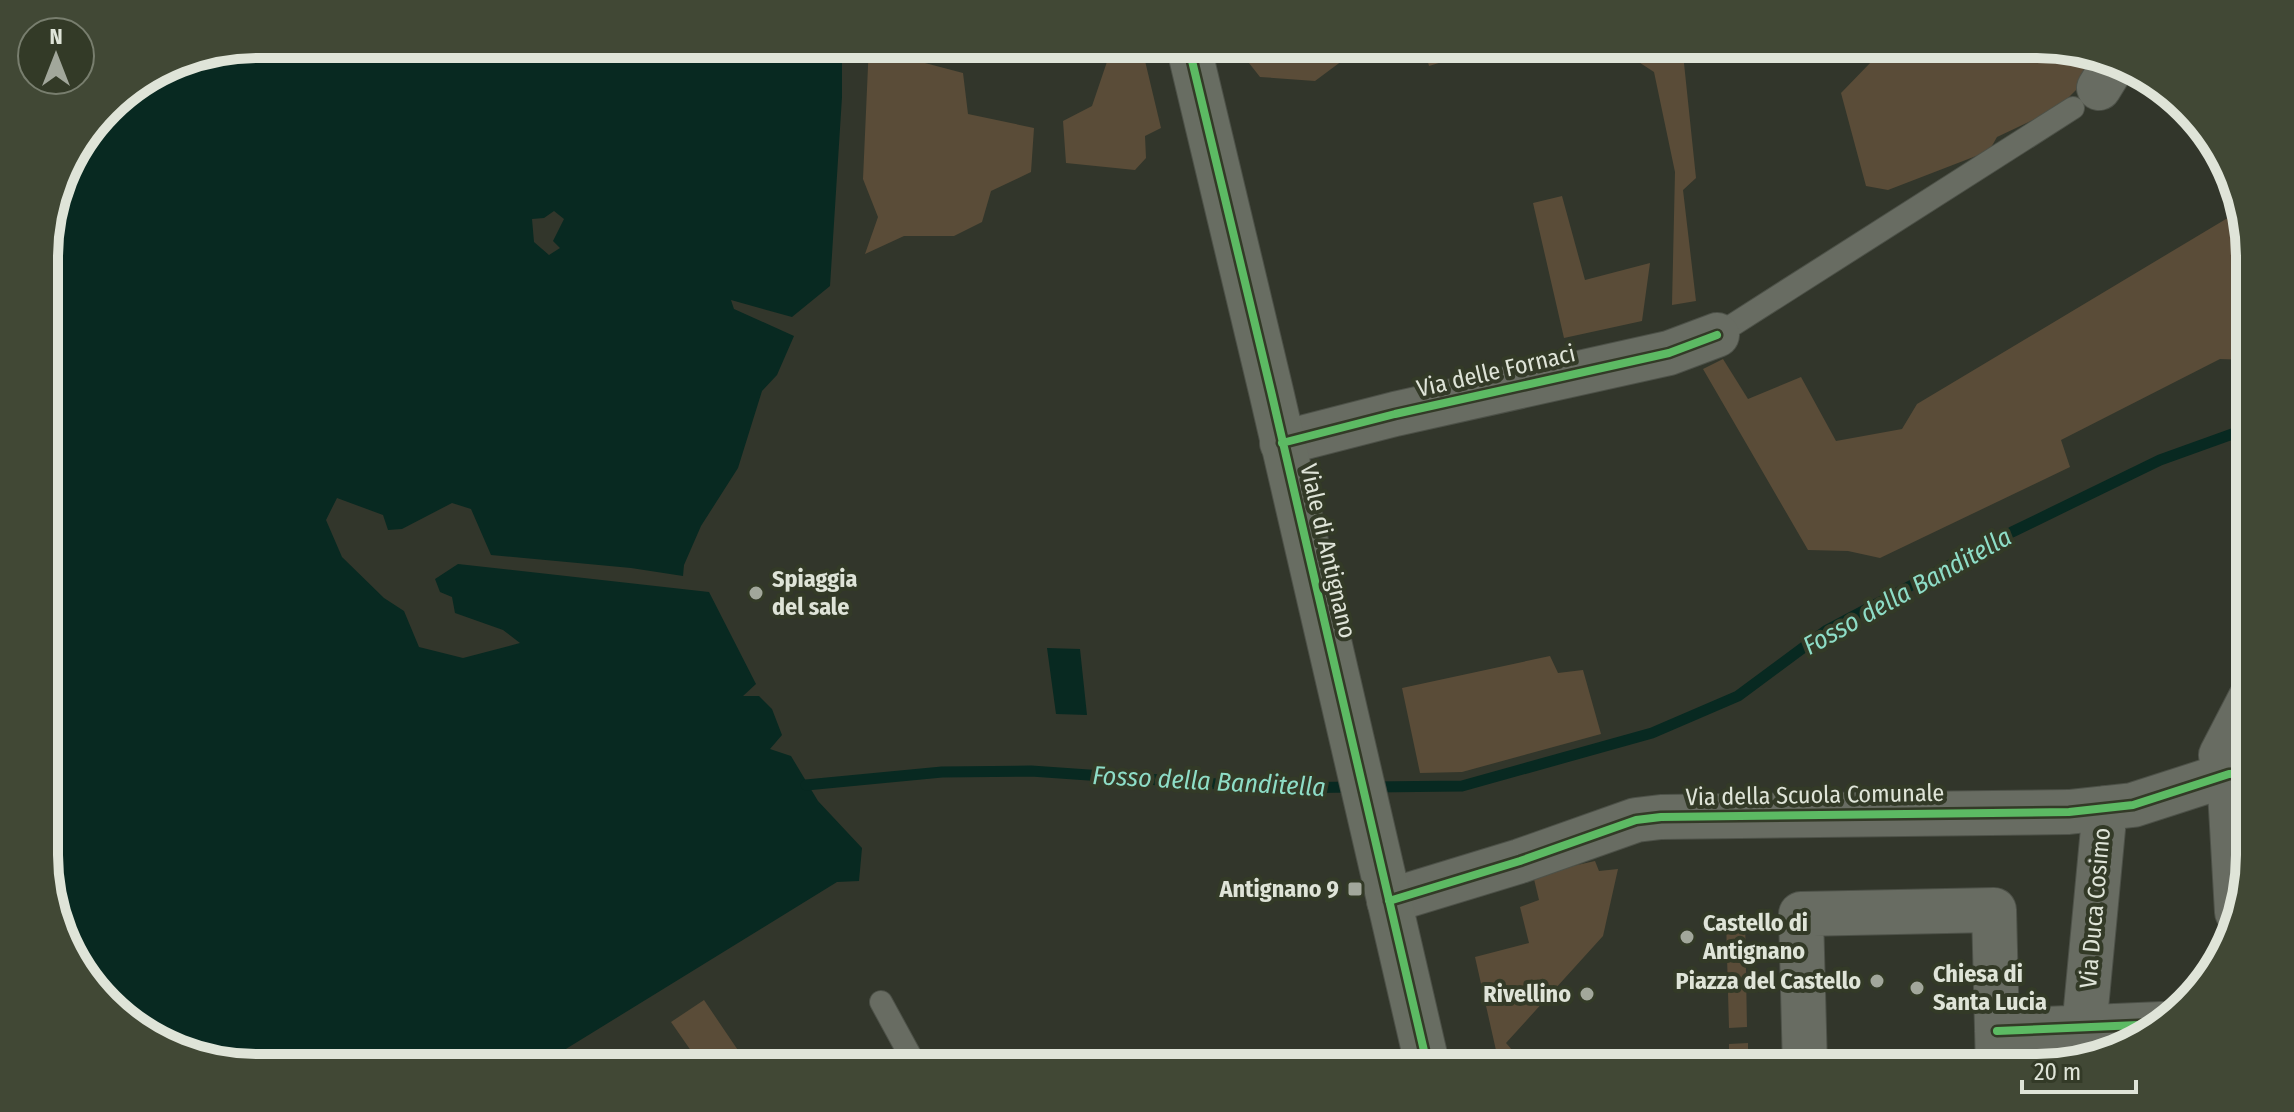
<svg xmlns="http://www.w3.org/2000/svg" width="2294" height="1112" font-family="'Fira Sans Condensed',sans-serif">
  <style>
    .green { fill: #5a4c38 }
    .water { fill: #082921; fill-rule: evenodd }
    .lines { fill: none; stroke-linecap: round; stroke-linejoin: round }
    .stream { stroke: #082921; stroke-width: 11 }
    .lane-casing { stroke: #4d5148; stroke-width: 24 }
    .street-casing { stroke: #4d5148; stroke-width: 46 }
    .secondary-casing { stroke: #4d5148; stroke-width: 46 }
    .lane { stroke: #686c62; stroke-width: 22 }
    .street { stroke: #686c62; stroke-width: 44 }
    .secondary { stroke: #686d62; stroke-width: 44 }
    .cycleway-casing { stroke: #333a27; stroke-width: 13 }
    .cycleway { stroke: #5cba63; stroke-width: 8 }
    .poi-dot { fill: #a2a79b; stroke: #333a27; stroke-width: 3 }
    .labels { text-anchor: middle; stroke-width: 8; stroke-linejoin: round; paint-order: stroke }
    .street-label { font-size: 24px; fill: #dfe4d8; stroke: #333a27 }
    .poi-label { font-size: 24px; font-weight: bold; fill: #dfe4d8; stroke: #333a27; text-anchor: start }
    .water-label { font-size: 26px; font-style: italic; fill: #8eddc7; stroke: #333a27 }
    .rim { fill: none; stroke: #dfe4d8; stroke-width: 10 }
  </style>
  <rect width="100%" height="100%" fill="#32362b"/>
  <path class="green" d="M869,44H927L925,63L963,73L968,114L1034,128L1031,172L991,191L982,222L954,236H904L865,254L878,217L863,179Z
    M1113,44H1141L1161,128L1145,136L1146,158L1135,170L1066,163L1063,121L1092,106Z
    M1234,44H1360L1358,49L1315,81L1260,77Z
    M1423,44H1467L1468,54L1429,66Z
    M1611,44H1682L1696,178L1683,190L1696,301L1672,305L1675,172L1654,72Z
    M1881,44H2037L2097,58L2080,86L2058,108L1997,137L1989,151L1888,190L1866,186L1841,93L1873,60Z
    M1562,196L1585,280L1650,263L1642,321L1564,338L1533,203Z
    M2241,210L2248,230L2249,360L2220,359L2061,440L2070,467L1880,558L1848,551L1808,550L1703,369L1723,359L1748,399L1801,377L1836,441L1902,429L1917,404Z
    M1550,656L1558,673L1583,670L1601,734L1462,772L1420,773L1402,688Z
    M1595,861L1599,871L1618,869L1603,936L1506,1043L1528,1068H1500L1475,957L1529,943L1520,907L1539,900L1533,875Z
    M1745,918L1747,1027L1729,1028L1726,919Z
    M704,1000L750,1068H703L671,1022Z
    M1748,1043V1068H1729V1044Z"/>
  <path class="water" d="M257,44H842V97L830,286L792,317L731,300L734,309L794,336L777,375L762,391L738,468L701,526L684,565L683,576L631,568L491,555L471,509L452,503L402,529L388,530L383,515L337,498L326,520L342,557L384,598L404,611L419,647L463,658L520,643L503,630L455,613L452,597L440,592L435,579L458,564L709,592L756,684L743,696H759L772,709L782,735L770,749L791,756L818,801L862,848L859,881L837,882L535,1068H257L163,1046L88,984L46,883L44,243L66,162L116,97L176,60ZM554,211L564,219L553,241L560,248L549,255L534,242L532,219L544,218Z
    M1047,648L1080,649L1087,715L1056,714Z"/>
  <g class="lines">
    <path class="stream" d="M806,785L942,772L1031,771L1277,788L1355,787
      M1372,787L1462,786L1652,733L1738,696L1827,630L2012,532L2160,460L2249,428"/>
    <g class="lane-casing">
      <path id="lane" d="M1717,335L2073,108
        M881,1002L917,1068"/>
    </g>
    <g class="street-casing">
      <path id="street" d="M2099,88L2115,62
        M1282,443L1395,414L1669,353L1717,335
        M1389,901L1520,861L1636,820L1661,817L2069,812L2133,805L2229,774L2250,773
        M2237,912L2229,774L2221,755L2250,699
        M1997,1031L2162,1024
        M2086,1055L2084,1029L2105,808
        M1805,1068L1801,914L1994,910L1998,1068"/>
    </g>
    <g class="secondary-casing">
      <path id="secondary" d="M1188,44L1271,391L1428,1068"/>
    </g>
    <use href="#lane" class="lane"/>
    <use href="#street" class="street"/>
    <use href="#secondary" class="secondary"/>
    <g class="cycleway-casing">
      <path id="cycleway" d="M1188,44L1271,391L1428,1068
        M1282,443L1395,414L1669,353L1717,335
        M1389,901L1520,861L1636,820L1661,817L2069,812L2133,805L2229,774L2250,773
        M1997,1031L2162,1024"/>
    </g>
    <use href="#cycleway" class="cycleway"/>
  </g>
  <g class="poi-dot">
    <circle cx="756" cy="593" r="8"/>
    <rect x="1347" y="881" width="16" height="16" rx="4"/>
    <circle cx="1687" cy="937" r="8"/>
    <circle cx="1877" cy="981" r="8"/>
    <circle cx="1917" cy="988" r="8"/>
    <circle cx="1587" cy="994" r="8"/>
  </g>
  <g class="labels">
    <g class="street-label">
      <text transform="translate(1496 371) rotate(-13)" y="8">Via delle Fornaci</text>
      <text transform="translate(1328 551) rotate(77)" y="8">Viale di Antignano</text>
      <text transform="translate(1815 795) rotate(-1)" y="8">Via della Scuola Comunale</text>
      <text transform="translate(2095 908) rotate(-85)" y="8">Via Duca Cosimo</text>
    </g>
    <g class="poi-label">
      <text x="772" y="587">Spiaggia<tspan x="772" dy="28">del sale</tspan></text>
      <text x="1339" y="897" text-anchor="end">Antignano 9</text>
      <text x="1703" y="931">Castello di<tspan x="1703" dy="28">Antignano</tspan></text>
      <text x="1933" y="982">Chiesa di<tspan x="1933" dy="28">Santa Lucia</tspan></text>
      <text x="1861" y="989" text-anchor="end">Piazza del Castello</text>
      <text x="1571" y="1002" text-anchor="end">Rivellino</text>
    </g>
    <g class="water-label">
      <text transform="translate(1907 591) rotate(-29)" y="9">Fosso della Banditella</text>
      <text transform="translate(1209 781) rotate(3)" y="9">Fosso della Banditella</text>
    </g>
  </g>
  <path d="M0 0H2294V1112H0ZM257 58H2037A199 199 0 0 1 2236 257V855A199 199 0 0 1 2037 1054H257A199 199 0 0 1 58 855V257A199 199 0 0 1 257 58Z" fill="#414835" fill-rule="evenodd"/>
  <path class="rim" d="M257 58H2037A199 199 0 0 1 2236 257V855A199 199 0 0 1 2037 1054H257A199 199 0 0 1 58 855V257A199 199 0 0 1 257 58Z"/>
  <g transform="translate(56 56)"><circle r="38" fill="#333a27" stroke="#787e6e" stroke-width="2"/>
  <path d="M0-6L14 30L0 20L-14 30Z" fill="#a2a79b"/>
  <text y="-12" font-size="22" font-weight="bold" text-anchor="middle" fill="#dfe4d8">N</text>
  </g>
  <path d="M2022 1080v12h114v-12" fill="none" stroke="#dfe4d8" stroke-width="4"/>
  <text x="2034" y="1080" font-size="24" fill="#dfe4d8" stroke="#333a27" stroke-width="6" paint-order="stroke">20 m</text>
</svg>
